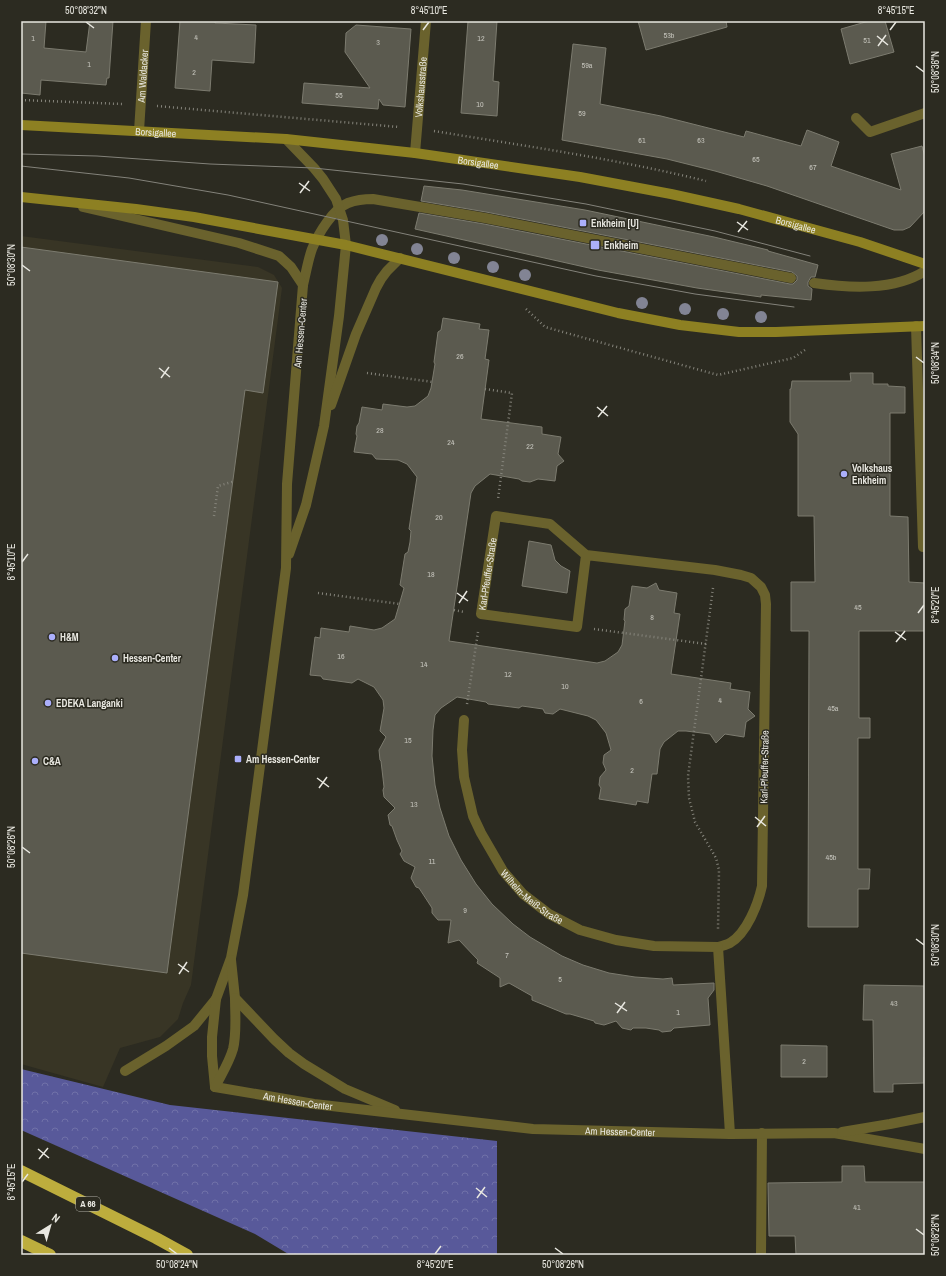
<svg xmlns="http://www.w3.org/2000/svg" width="946" height="1276" font-family="'Archivo Narrow',sans-serif">
  <style>
    .built { fill: #383525 }
    .forest { fill: url(#forest-crowns) }
    .building { fill: #5b5a4f; stroke: #7c7b6f }
    .lines { fill: none; stroke-linecap: round; stroke-linejoin: round }
    .path { stroke: #85847b; stroke-width: 2.5; stroke-dasharray: 1 3; stroke-linecap: butt }
    .service { stroke: #6a622d; stroke-width: 10 }
    .minor { stroke: #6a622d; stroke-width: 10 }
    .secondary { stroke: #8d8022; stroke-width: 10 }
    .motorway { stroke: #bdad3d; stroke-width: 12 }
    .tram { stroke: #83827a; stroke-width: 1 }
    .tree { fill: #828494 }
    .ticks { fill: none; stroke: #e8e7e0; stroke-width: 1.5 }
    .poi-dot { fill: #abaffb; stroke: #2c2b21; stroke-width: 1.5 }
    .labels { text-anchor: middle; stroke-width: 3; stroke-linejoin: round; paint-order: stroke }
    .number-label { font-size: 8px; fill: #c5c4bc }
    .shield { fill: #2c2b21; stroke: #b0afa7; stroke-width: 1 }
    .shield-label { font-size: 9px; font-weight: bold; fill: #e8e7e0 }
    .street-label { font-size: 10px; fill: #e8e7e0; stroke: #2c2b21 }
    .poi-label { font-size: 10px; font-weight: bold; fill: #e8e7e0; stroke: #2c2b21; text-anchor: start }
    .neatline { fill: none; stroke: #e8e7e0; stroke-width: 1.5 }
    .ticks-label { font-size: 10px; text-anchor: middle; fill: #e8e7e0 }
  </style>
  <defs>
    <pattern id="forest-crowns" width="20" height="18" patternUnits="userSpaceOnUse"><rect width="20" height="18" fill="#58599a"/><path d="M2 6a3 3 0 1 1 6 0M12 15a3 3 0 1 1 6 0" fill="none" stroke="#7071a8"/></pattern>
  </defs>
  <rect width="100%" height="100%" fill="#2c2b21"/>
  <path class="built" d="M21,236L258,267L274,275L282,288L191,985L183,1003L178,1019L160,1037L120,1048L103,1087L21,1064Z"/>
  <path class="forest" d="M21,1069L170,1105L497,1141V1255H290L255,1234L21,1130Z"/>
  <path class="building" d="M21,21H46L44,48L86,52L90,21H113L109,78H107L106,85L41,80L40,95L21,93Z
    M180,21H215V23L256,25L254,63L212,60L210,91L175,88Z
    M468,21H497L493,81L499,82L497,116L461,113Z
    M638,21H726L727,27L646,50Z
    M869,21H885L894,52L850,64L841,29Z
    M356,25L411,29L405,107L383,105L379,99L378,109L302,103L304,83L370,88L345,52L346,33Z
    M573,44L606,48L600,104L661,116L744,137L746,131L801,146L807,130L839,142L831,166L901,190L891,154L922,146L925,157V211L910,227L903,230H894L767,186L715,171L667,159L562,140Z
    M424,186L462,190L585,210L714,237L768,250V251L818,265L815,277H811L808,282V286L812,289L811,300L761,295V297L697,288L598,270L415,229L419,213L484,224L790,284H793L797,280V276L792,272L486,212L421,201Z
    M21,247L278,282L263,393L245,390L167,973L21,953Z
    M443,318L480,324L479,329L489,330L485,359L489,360L481,419L542,427V434L561,437L558,454L564,461L557,466L555,481L538,479L530,482L522,481L519,479L490,474L475,486L471,493L449,641L597,663L605,661L618,652L622,645L625,621L624,620L625,609L629,606L632,586L647,588L656,583L659,590L677,593L674,613L680,614L671,674L731,683L730,689L750,692L748,709L755,716L746,722L744,737L725,734L716,743L710,734L686,731H678L664,742L660,749L657,774H652L648,803L637,801L636,805L599,799L601,788L599,785L600,777L606,770L603,763L604,755L611,750L606,733L596,720L588,716L560,709L553,714L545,713L543,709L522,706L519,708L488,704L486,702L457,697L441,708L435,715L433,730L432,756L435,785L440,808L449,836L461,860L476,884L492,904L513,924L530,937L562,956L583,965L609,973L635,977L663,979L672,978L673,985L714,983V990L708,998L710,1025L674,1028L671,1031L662,1032L659,1030L646,1028H633L631,1030L622,1028L616,1021L604,1025L595,1023L594,1021L570,1014H566L532,1000V996L509,983L500,987V978L477,963L478,960L459,940L448,943L451,920H438L432,913V908L419,888L416,887L411,878L415,867L404,861L400,854L402,851L397,840L392,826L390,825L388,815L395,808L384,797L383,790L384,787L381,761L380,760L379,750L386,737L380,731L384,708L383,700L374,687L358,679L352,683L323,679L321,676L310,675L315,637L320,638L321,628L349,632L350,626L374,630L382,628L395,619L404,588L400,585L405,554L408,552L410,542L411,531L409,529L417,477L407,464L398,460L376,459L372,454L354,452L357,436L356,434L357,426L359,423L362,407L382,410L383,404L407,407L415,406L428,396L431,388L435,364L434,362L438,332L441,330Z
    M850,373H873V384H888V386L905,387V413H890V516L908,517L909,582L925,583V631H859V718H870V738H858V869H870L869,889H858V927H808L809,631H791V582H815L814,516H798V434L790,422V389H791L792,381H851Z
    M529,541L551,545L555,560L561,566L570,571L567,593L522,586Z
    M864,985L925,986V1057H924V1083L893,1084V1092H874L873,1020H863Z
    M781,1045L827,1046V1077H781Z
    M842,1166H864L865,1182H925V1255H796L795,1236H769L768,1183L842,1182Z"/>
  <g class="lines">
    <path class="path" d="M21,100L122,104
      M157,106L399,127
      M434,131C525,146 617,159 706,181
      M526,309L545,327L718,375L793,358L805,350
      M367,373L433,382
      M485,389L512,393L498,499
      M214,516L218,486L235,481
      M713,588L688,776L689,798L695,822L716,858L719,870L718,929
      M318,593L400,604
      M454,610L464,612
      M594,629L706,644
      M467,704L478,632"/>
    <path class="service" d="M856,118L870,132L925,113
      M814,283C849,288 894,291 925,271
      M303,285C306,273 308,260 312,249C318,234 333,209 348,203C356,200 364,199 373,199L485,218L791,278
      M916,326L923,547
      M125,1071L166,1046L194,1026L216,999
      M761,1255L762,1133"/>
    <g class="minor">
      <path id="s1" d="M139,131L146,21"/>
      <path d="M286,139L314,168L323,179L336,199L343,220L346,245L339,316L324,426L306,505L289,554"/>
      <path id="s2" d="M415,153L426,21"/>
      <path d="M83,207L239,243L279,256L291,267L303,285L287,484L286,568L243,895L231,958L216,999L212,1037V1056L215,1087"/>
      <path d="M331,405L356,334L376,288L381,279L387,271L400,258"/>
      <path id="s3" d="M586,555L577,627L481,614L496,516L550,524L586,555L715,570L741,575L751,578L761,587L765,595L766,604L762,886C758,904 747,933 730,943C726,945 722,946 718,947L730,1134"/>
      <path id="s4" d="M464,720L462,750L464,777L473,816L481,833L503,871L523,894L549,914L580,930L616,940L654,946L718,947"/>
      <path d="M231,960L235,998L274,1039L289,1053L304,1064L345,1089L395,1110"/>
      <path id="s5" d="M215,1087L314,1104L533,1129L730,1134L834,1133L925,1149"/>
      <path d="M215,1087C221,1075 229,1063 233,1049C237,1033 235,1015 235,998"/>
      <path d="M842,1132L890,1124L925,1117"/>
    </g>
    <g class="secondary">
      <path id="s6" d="M21,125L286,139L415,153L580,177L671,194L739,209L860,242L925,264"/>
      <path d="M21,197L136,209L194,217L346,245L618,313L680,325L739,332H776L925,326"/>
    </g>
    <path class="motorway" d="M21,1171L156,1238L187,1255
      M21,1241L50,1255"/>
    <path class="tram" d="M21,154L97,156L210,164L314,168L463,184L586,204L715,231L810,256
      M21,166L129,178L228,195L596,276L695,294L794,307"/>
  </g>
  <g class="tree">
    <circle cx="382" cy="240" r="6"/>
    <circle cx="417" cy="249" r="6"/>
    <circle cx="454" cy="258" r="6"/>
    <circle cx="493" cy="267" r="6"/>
    <circle cx="525" cy="275" r="6"/>
    <circle cx="642" cy="303" r="6"/>
    <circle cx="685" cy="309" r="6"/>
    <circle cx="723" cy="314" r="6"/>
    <circle cx="761" cy="317" r="6"/>
  </g>
  <path class="ticks" d="M86,22L94,28M423,30L429,22M890,30L896,22M877,36L888,45M878,46L886,35M916,66L924,72M299,183L310,191M300,193L309,181M737,222L748,230M738,232L747,221M22,265L30,271M916,357L924,363M159,368L170,377M161,378L169,367M597,407L608,416M598,417L607,406M22,562L28,554M457,593L468,601M459,603L467,591M918,613L924,605M895,632L906,640M896,642L905,631M317,778L329,787M319,788L327,777M755,817L766,826M757,827L765,816M22,847L30,853M916,939L924,945M178,964L189,972M179,974L187,962M615,1003L627,1011M617,1013L625,1002M38,1149L49,1158M39,1159L48,1148M22,1182L28,1174M476,1188L487,1197M477,1198L485,1187M916,1229L924,1235M169,1248L177,1254M555,1248L563,1254M435,1254L441,1246"/>
  <g class="poi-dot">
    <rect x="579" y="219" width="8" height="8" rx="2"/>
    <rect x="590" y="240" width="10" height="10" rx="2"/>
    <circle cx="844" cy="474" r="4"/>
    <circle cx="52" cy="637" r="4"/>
    <circle cx="115" cy="658" r="4"/>
    <circle cx="48" cy="703" r="4"/>
    <rect x="234" y="755" width="8" height="8" rx="2"/>
    <circle cx="35" cy="761" r="4"/>
  </g>
  <g class="labels">
    <g class="number-label">
      <text x="669" y="38">53b</text>
      <text x="196" y="40">4</text>
      <text x="33" y="41">1</text>
      <text x="481" y="41">12</text>
      <text x="867" y="43">51</text>
      <text x="378" y="45">3</text>
      <text x="89" y="67">1</text>
      <text x="587" y="68">59a</text>
      <text x="194" y="75">2</text>
      <text x="339" y="98">55</text>
      <text x="480" y="107">10</text>
      <text x="582" y="116">59</text>
      <text x="642" y="143">61</text>
      <text x="701" y="143">63</text>
      <text x="756" y="162">65</text>
      <text x="813" y="170">67</text>
      <text x="460" y="359">26</text>
      <text x="380" y="433">28</text>
      <text x="451" y="445">24</text>
      <text x="530" y="449">22</text>
      <text x="439" y="520">20</text>
      <text x="431" y="577">18</text>
      <text x="858" y="610">45</text>
      <text x="652" y="620">8</text>
      <text x="341" y="659">16</text>
      <text x="424" y="667">14</text>
      <text x="508" y="677">12</text>
      <text x="565" y="689">10</text>
      <text x="720" y="703">4</text>
      <text x="641" y="704">6</text>
      <text x="833" y="711">45a</text>
      <text x="408" y="743">15</text>
      <text x="632" y="773">2</text>
      <text x="414" y="807">13</text>
      <text x="831" y="860">45b</text>
      <text x="432" y="864">11</text>
      <text x="465" y="913">9</text>
      <text x="507" y="958">7</text>
      <text x="560" y="982">5</text>
      <text x="894" y="1006">43</text>
      <text x="678" y="1015">1</text>
      <text x="804" y="1064">2</text>
      <text x="857" y="1210">41</text>
    </g>
    <rect class="shield" x="76" y="1197" width="24" height="14" rx="3"/>
    <g class="shield-label">
      <text x="88" y="1207">A 66</text>
    </g>
    <g class="street-label">
      <text dy="4" stroke="none"><textPath href="#s1" startOffset="55">Am Waldacker</textPath></text>
      <text dy="4" stroke="none"><textPath href="#s2" startOffset="66">Volkshausstraße</textPath></text>
      <text dy="4" stroke="none"><textPath href="#s6" startOffset="135">Borsigallee</textPath></text>
      <text dy="4" stroke="none"><textPath href="#s6" startOffset="459">Borsigallee</textPath></text>
      <text dy="4" stroke="none"><textPath href="#s6" startOffset="783">Borsigallee</textPath></text>
      <text transform="translate(300 333) rotate(-85)" y="4">Am Hessen-Center</text>
      <text dy="4" stroke="none"><textPath href="#s3" startOffset="210">Karl-Pfeuffer-Straße</textPath></text>
      <text transform="translate(764 767) rotate(-89)" y="4">Karl-Pfeuffer-Straße</text>
      <text dy="4" stroke="none"><textPath href="#s4" startOffset="199">Wilhelm-Meiß-Straße</textPath></text>
      <text dy="4" stroke="none"><textPath href="#s5" startOffset="84">Am Hessen-Center</textPath></text>
      <text dy="4" stroke="none"><textPath href="#s5" startOffset="408">Am Hessen-Center</textPath></text>
    </g>
    <g class="poi-label">
      <text x="591" y="227">Enkheim [U]</text>
      <text x="604" y="249">Enkheim</text>
      <text x="852" y="472">Volkshaus<tspan x="852" dy="12">Enkheim</tspan></text>
      <text x="60" y="641">H&amp;M</text>
      <text x="123" y="662">Hessen-Center</text>
      <text x="56" y="707">EDEKA Langanki</text>
      <text x="246" y="763">Am Hessen-Center</text>
      <text x="43" y="765">C&amp;A</text>
    </g>
  </g>
  <rect width="946" height="1276" fill="none" stroke="#2c2b21" stroke-width="44"/>
  <g transform="translate(50 1226) rotate(37)" stroke="#2c2b21" stroke-width="3" paint-order="stroke">
  <path d="M0-3L7 15L0 10L-7 15Z" fill="#e8e7e0"/>
  <text y="-6" font-size="11" font-weight="bold" text-anchor="middle" fill="#e8e7e0">N</text>
  </g>
  <rect x="22" y="22" width="902" height="1232" class="neatline"/>
  <g class="ticks-label">
    <text x="86" y="14">50°08'32"N</text>
    <text x="429" y="14">8°45'10"E</text>
    <text x="896" y="14">8°45'15"E</text>
    <text transform="translate(935 72) rotate(-90)" y="4">50°08'36"N</text>
    <text transform="translate(11 265) rotate(-90)" y="4">50°08'30"N</text>
    <text transform="translate(935 363) rotate(-90)" y="4">50°08'34"N</text>
    <text transform="translate(11 562) rotate(-90)" y="4">8°45'10"E</text>
    <text transform="translate(935 605) rotate(-90)" y="4">8°45'20"E</text>
    <text transform="translate(11 847) rotate(-90)" y="4">50°08'26"N</text>
    <text transform="translate(935 945) rotate(-90)" y="4">50°08'30"N</text>
    <text transform="translate(11 1182) rotate(-90)" y="4">8°45'15"E</text>
    <text transform="translate(935 1235) rotate(-90)" y="4">50°08'28"N</text>
    <text x="177" y="1268">50°08'24"N</text>
    <text x="435" y="1268">8°45'20"E</text>
    <text x="563" y="1268">50°08'26"N</text>
  </g>
</svg>
